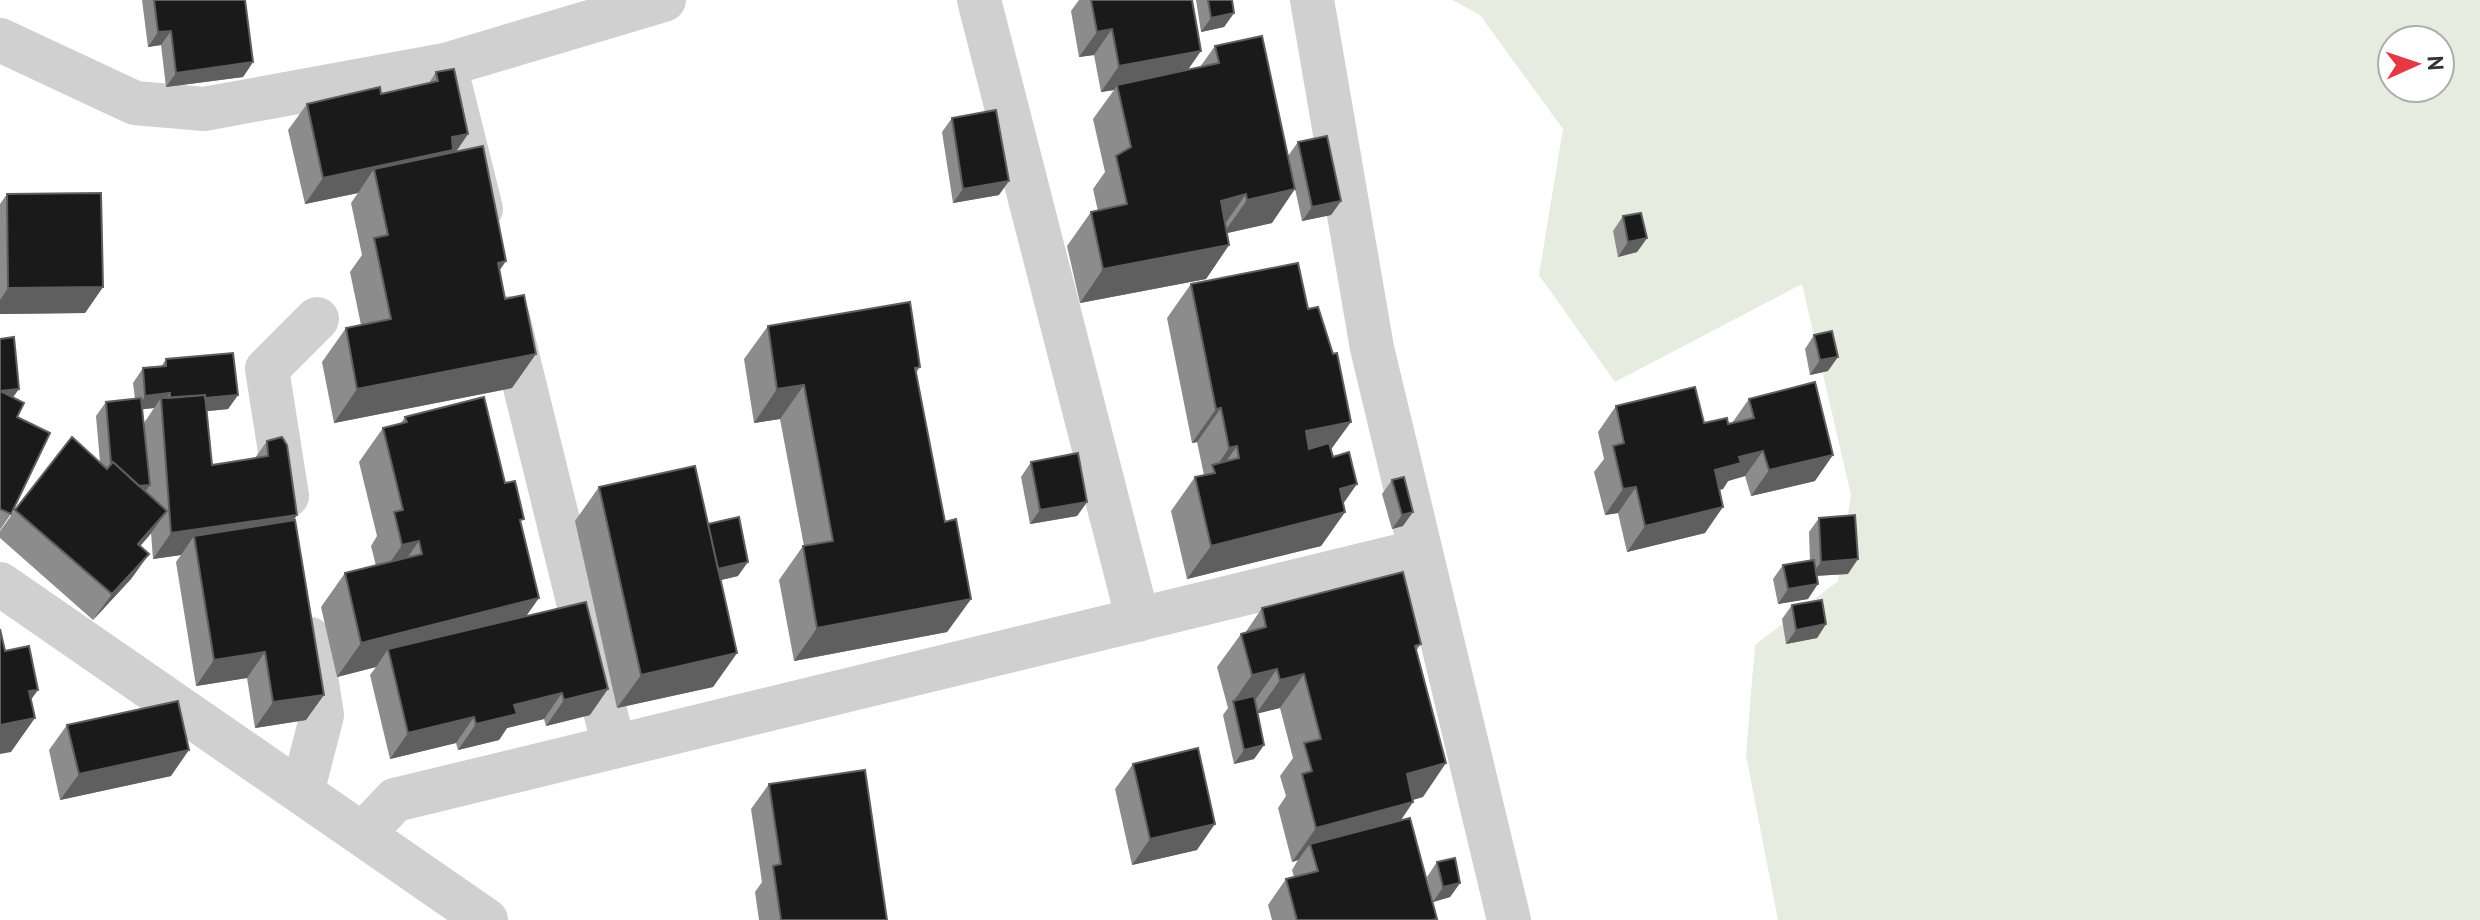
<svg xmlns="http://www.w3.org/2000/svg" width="2480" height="920" font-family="'PT Sans',sans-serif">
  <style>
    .green { fill: #e6ecdf; fill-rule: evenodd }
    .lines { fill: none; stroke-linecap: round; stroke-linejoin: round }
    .minor { stroke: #d0d0d0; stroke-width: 44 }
    .wall { fill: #8c8c8c; fill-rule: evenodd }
    .shaded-wall { fill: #5f5f5f }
    .building { fill: #1a1a1a; stroke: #5f5f5f; stroke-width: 2 }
  </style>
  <rect width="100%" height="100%" fill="#fff"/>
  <path class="green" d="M1452,0H2480V920H1778L1746,755L1755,645L1838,581L1851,495L1802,284L1615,382L1539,275L1563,129L1480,15ZM2392,40H2440V88H2392Z"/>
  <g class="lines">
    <path class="minor" d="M979,0L1138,620
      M1312,0L1372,348L1509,920
      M0,40L135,103L204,109L445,65L664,0
      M445,65L481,209
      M508,318L614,747
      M287,496L267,369L317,319
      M0,584L486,920
      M302,793L322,715L310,639
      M363,834L395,800L1420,551"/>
  </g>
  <path class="wall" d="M142,0H245L253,62L243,77L166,87L161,45L148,47Z
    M1079,0H1192L1188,70L1200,67L1215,46L1272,223L1227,233L1229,245L1206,279L1080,303L1067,246L1091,212L1098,211L1093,189L1105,172L1093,119L1114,90L1101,92L1094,55L1079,57L1071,11Z
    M1196,0H1232L1234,13L1224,27L1201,32Z
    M436,72L468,134L456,152L500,271L512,388L334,423L322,362L346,328L361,325L350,272L362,255L351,203L358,193L305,204L288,130L307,104L381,94L429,83Z
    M952,118L999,195L953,203L942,132Z
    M1298,142L1341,201L1331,215L1302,221L1288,156Z
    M7,194L103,287L85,313L0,314V204Z
    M1623,216L1647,238L1637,252L1618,257L1613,231Z
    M1191,284L1331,450L1345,512L1321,546L1187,579L1171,511L1195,477L1204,475L1197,442L1192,443L1167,318Z
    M768,326L920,367L916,373L945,522L971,599L947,632L794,661L779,580L803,546H804L780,419L754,423L744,359Z
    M1814,335L1828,371L1810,375L1805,349Z
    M0,339L17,417L11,514L0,530Z
    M166,359L238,395L228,409L207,411L212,465L255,458L267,441L297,515L293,521L306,720L255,728L247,678L196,686L176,562L181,555L153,559L151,533L140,546L149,554L131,579L93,620L0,538V531L15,510L100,462L96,416L106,402L135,399L133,383L143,368L161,367ZM154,408L144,423L142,409Z
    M1749,399L1815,481L1751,496L1745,476L1728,481L1723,489L1719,490L1705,533L1627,552L1618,513L1605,515L1594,472L1604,459L1598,432L1616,406L1704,423L1728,424L1732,423Z
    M405,417L505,483L521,524L527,616L590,715L546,726L544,719L507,728L499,740L458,750L456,743L390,759L370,675L376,667L337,677L321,607L345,573L376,566L371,546L377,536L359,462L383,428L401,423Z
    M1031,462L1087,502L1077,516L1030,524L1021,477Z
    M1404,477L1403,526L1392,529L1382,494L1392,480Z
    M599,487L708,524L738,576L721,580L737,653L713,687L617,708L575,521Z
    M1819,518L1848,574L1816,576L1808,599L1778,604L1773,579L1783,565L1810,561L1809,532Z
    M1792,605L1826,624L1817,638L1786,644L1782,619Z
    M1262,608L1421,644L1416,651L1423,797L1413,800V802L1401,820L1437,919L1436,920H1272L1268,905L1286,879L1294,877L1292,870L1298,860L1292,862L1278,808L1286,796L1280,776L1293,758L1280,708L1258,713L1264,745L1254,759L1234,764L1223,715L1228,708L1217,667L1241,634L1245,633Z
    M67,725L171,776L60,800L49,750Z
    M1133,764L1197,850L1132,865L1115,789Z
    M769,784L887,920H759L755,892L762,882L751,809Z
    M1437,862L1460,883L1450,897L1433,902L1427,877Z"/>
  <path class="shaded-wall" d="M1234,13L1224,27L1201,32L1211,18Z
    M1112,29L1094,55L1079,57L1097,32Z
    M171,31L161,45L148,47L158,32Z
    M1201,51L1183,77L1117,85L1114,90L1101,92L1119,66Z
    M253,62L243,77L166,87L176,73Z
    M468,134L450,160L374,169L358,193L305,204L323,178L452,137Z
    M1009,181L999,195L953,203L963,189Z
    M1295,189L1272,223L1223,234L1247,200Z
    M1246,194L1222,228L1221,201Z
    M1341,201L1331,215L1302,221L1312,207Z
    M1647,238L1637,252L1618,257L1628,242Z
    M1229,245L1206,279L1080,303L1103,269Z
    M506,261L483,295L498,263Z
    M103,287L85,313L0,314V300L8,288Z
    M536,354L512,388L334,423L357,389Z
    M1838,357L1828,371L1810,375L1820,360Z
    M804,385L780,419L754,423L777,389Z
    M19,389L9,403L0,391Z
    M170,393L161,406V398L154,408L136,410L145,396Z
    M238,395L228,409L162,416L170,402Z
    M1221,408L1197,442L1192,443L1216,409Z
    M1351,422L1327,455L1282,465L1306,431Z
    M1237,446L1213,480L1214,470L1229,448Z
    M1763,451L1745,476L1728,481L1723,489L1697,496L1715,470L1739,457Z
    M1833,455L1815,481L1751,496L1769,470Z
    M1357,484L1336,514L1345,512L1321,546L1187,579L1211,546L1340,489Z
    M150,485L140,499L120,487Z
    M1636,487L1618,513L1605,515L1623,489Z
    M1087,502L1077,516L1030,524L1040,510Z
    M1723,507L1705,533L1627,552L1645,526Z
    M167,511L149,536L120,569L138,544Z
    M1413,512L1403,526L1392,529L1402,515Z
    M297,515L279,541L194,536L181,555L153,559L171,533Z
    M419,541L396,574L379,579L402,545Z
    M149,554L131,579L93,620L112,594Z
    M1858,559L1848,574L1811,576L1821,562Z
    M748,562L738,576L691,587L701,573Z
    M1818,584L1808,599L1778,604L1788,589Z
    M539,598L515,632L388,649L376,667L337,677L361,643Z
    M971,599L947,632L794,661L817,628Z
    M1826,624L1817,638L1786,644L1796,630Z
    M265,652L247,678L196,686L214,660Z
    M737,653L713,687L617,708L641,675Z
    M1277,669L1253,703L1233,702L1252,675Z
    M1304,674L1280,708L1256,714L1280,680Z
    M608,689L590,715L546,726L564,700Z
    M38,690L15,722L35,718L11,752L0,754V725L29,691Z
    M562,693L544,719L507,728L499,740L458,750L476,724L514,705Z
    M324,695L306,720L255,728L273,702Z
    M474,717L456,743L390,759L408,733Z
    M1264,745L1254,759L1234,764L1244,750Z
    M189,750L171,776L60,800L79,774Z
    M1446,763L1423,797L1383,808L1407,774Z
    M1413,802L1390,836L1310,844L1298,860L1292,862L1316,828Z
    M1215,824L1197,850L1132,865L1150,839Z
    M1460,883L1450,897L1433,902L1443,887Z"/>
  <path class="building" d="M154,0H245L253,62L176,73L171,31L158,32Z
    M1091,0H1192L1201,51L1119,66L1112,29L1097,32Z
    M1208,0H1232L1234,13L1211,18Z
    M1262,36L1295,189L1247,200L1246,194L1221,201L1229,245L1103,269L1091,212L1127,204L1116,156L1131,147L1117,85L1219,63L1215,46Z
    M454,69L468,134L452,137L453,150L323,178L307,104L380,87L381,94L438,81L436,72Z
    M996,110L1009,181L963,189L952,118Z
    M1327,136L1341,201L1312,207L1298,142Z
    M483,146L506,261L498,263L505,299L524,295L536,354L357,389L346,328L391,319L374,238L388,235L374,169Z
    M101,193L103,287L8,288L7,194Z
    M1641,213L1647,238L1628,242L1623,216Z
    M1298,263L1308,309L1318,307L1333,354L1337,353L1351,422L1306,431L1309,449L1329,443L1333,457L1349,452L1357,484L1340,489L1345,512L1211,546L1195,477L1215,473L1212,465L1239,458L1237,446L1229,448L1221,408L1216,409L1191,284Z
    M910,302L920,367L915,368L945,522L956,519L971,599L817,628L803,546L833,541L804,385L777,389L768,326Z
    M1832,331L1838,357L1820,360L1814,335Z
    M14,337L19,389L0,391V339Z
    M233,353L238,395L205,398V395L170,398V393L145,396L143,368L166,366V359Z
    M1815,382L1833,455L1769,470L1763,451L1739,457L1741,463L1715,470L1723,507L1645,526L1636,487L1623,489L1613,446L1624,443L1616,406L1695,387L1704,423L1727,418L1728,424L1754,418L1749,399Z
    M0,391L24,403L17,417L50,433L11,514L0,509Z
    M205,395L212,465L268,456L267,441L282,437L287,445L297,515L171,533L161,398Z
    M484,397L505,483L515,481L524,519L520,520L539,598L361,643L345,573L422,554L419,541L402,545L394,512L403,510L383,428L407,422L405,417Z
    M141,398L150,485L139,486L113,462L111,464L106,402Z
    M72,437L107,469L113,462L167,511L138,544L149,554L112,594L15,510Z
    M1078,453L1087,502L1040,510L1031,462Z
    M695,466L737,653L641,675L599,487Z
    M1404,477L1413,512L1402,515L1392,480Z
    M1855,515L1858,559L1821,562L1819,518Z
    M739,517L748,562L718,569L708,524Z
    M295,520L324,695L273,702L265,652L214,660L194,536Z
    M1814,560L1818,584L1788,589L1783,565Z
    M1403,572L1421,644L1415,646L1446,763L1407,774L1413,802L1316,828L1302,774L1312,771L1304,743L1321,739L1304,674L1280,680L1277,669L1252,675L1241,634L1266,627L1262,608Z
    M1822,600L1826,624L1796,630L1792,605Z
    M586,602L608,689L564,700L562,693L514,705L517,714L476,724L474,717L408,733L388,649Z
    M0,629L5,651L29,646L38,690L29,691L35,718L0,725Z
    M1254,696L1264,745L1244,750L1233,701Z
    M178,701L189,750L79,774L67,725Z
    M1198,748L1215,824L1150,839L1133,764Z
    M865,770L887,920H781L773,866L781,864L769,784Z
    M1410,818L1437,919L1432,920H1297L1286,879L1318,871L1310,844Z
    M1455,858L1460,883L1443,887L1437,862Z"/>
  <g transform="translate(2416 64) rotate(87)"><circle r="38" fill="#ffffff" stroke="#adadad" stroke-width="2"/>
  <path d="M0-6L14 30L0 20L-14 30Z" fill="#e63946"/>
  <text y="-12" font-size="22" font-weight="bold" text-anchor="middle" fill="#333333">N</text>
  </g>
</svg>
